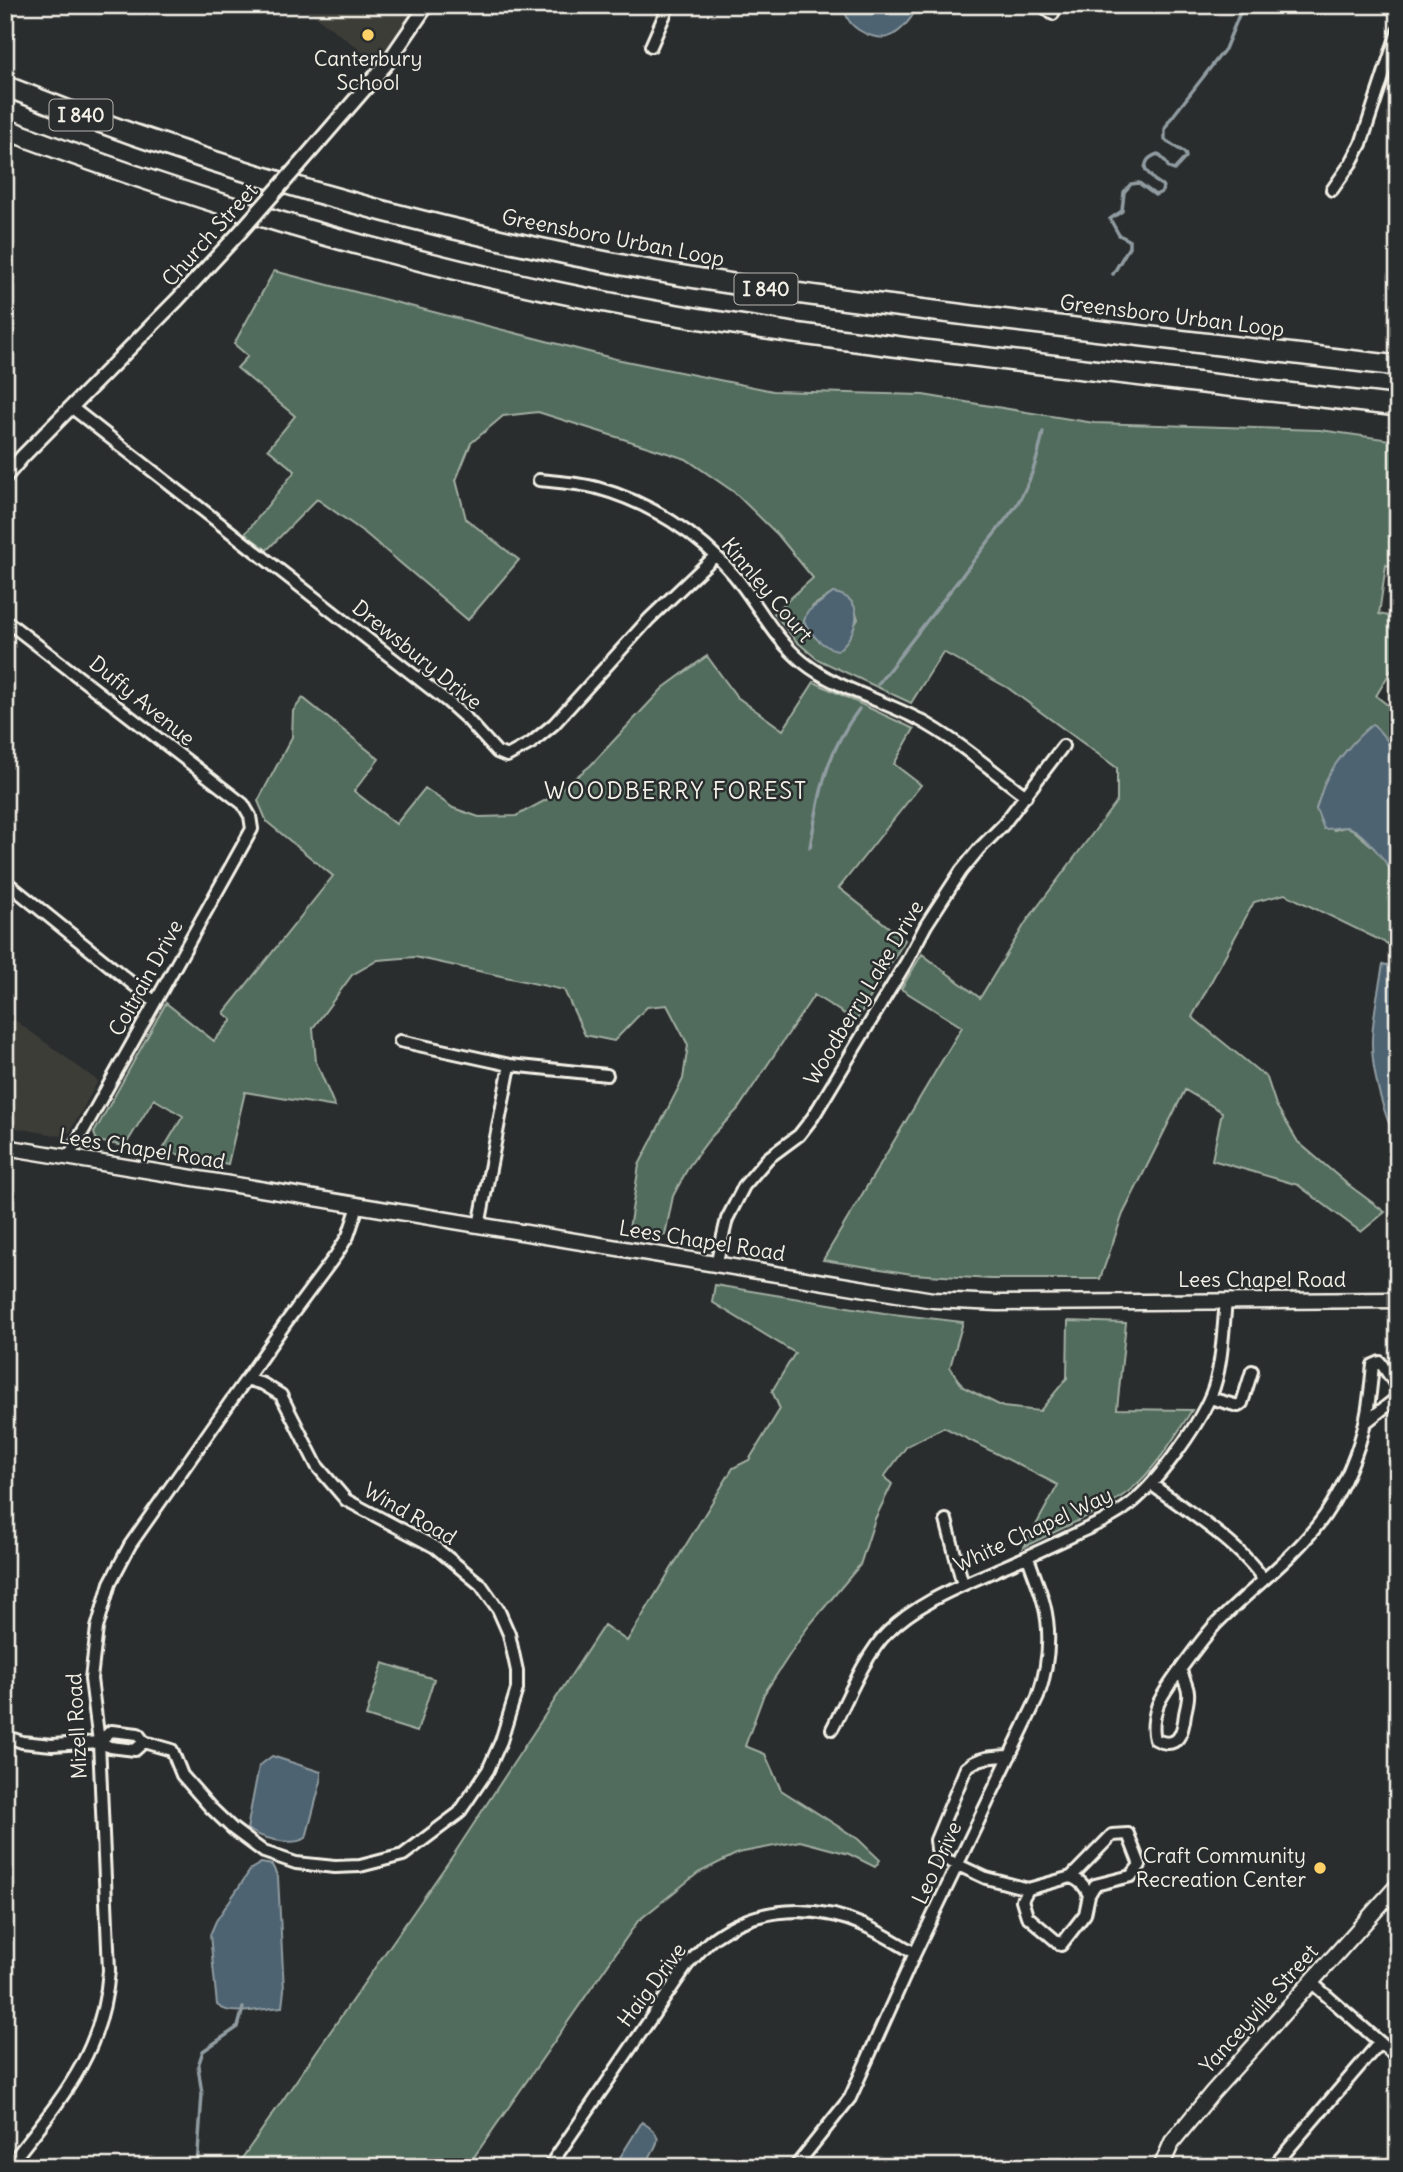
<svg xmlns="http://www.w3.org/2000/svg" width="1403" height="2172" font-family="Delius,sans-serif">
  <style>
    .built { fill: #3e3d39 }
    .green { fill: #516c5c; stroke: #a2aea2; stroke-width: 2; fill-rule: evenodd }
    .water { fill: #4e6472; stroke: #909ca1; stroke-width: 2 }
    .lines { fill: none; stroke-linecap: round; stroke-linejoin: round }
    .stream { stroke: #909ca1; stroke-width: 3.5 }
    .minor-casing { stroke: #f4f1e8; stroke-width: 16 }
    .tertiary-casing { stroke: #f4f1e8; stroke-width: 18 }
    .secondary-casing { stroke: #f4f1e8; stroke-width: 19 }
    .motorway-casing { stroke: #f4f1e8; stroke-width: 24 }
    .minor { stroke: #2a2d2e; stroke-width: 10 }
    .tertiary { stroke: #2a2d2e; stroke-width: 12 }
    .secondary { stroke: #2a2d2e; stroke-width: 14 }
    .motorway { stroke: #2a2d2e; stroke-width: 19 }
    .tertiary-bridge-casing { stroke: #f4f1e8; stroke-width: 18; stroke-linecap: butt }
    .tertiary-bridge { stroke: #2a2d2e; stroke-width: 12 }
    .poi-dot { fill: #ffd166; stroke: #2a2d2e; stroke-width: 2.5 }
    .labels { text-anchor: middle; stroke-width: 5; stroke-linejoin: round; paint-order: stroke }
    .shield { fill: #2a2d2e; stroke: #b7b6b0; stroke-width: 2 }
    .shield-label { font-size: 19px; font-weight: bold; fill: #f4f1e8 }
    .poi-label { font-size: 21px; fill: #f4f1e8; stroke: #2a2d2e }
    .street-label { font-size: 21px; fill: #f4f1e8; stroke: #2a2d2e }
    .neighbourhood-label { font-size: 23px; letter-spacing: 2px; fill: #f4f1e8; stroke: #2a2d2e }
  </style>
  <rect width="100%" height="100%" fill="#2a2d2e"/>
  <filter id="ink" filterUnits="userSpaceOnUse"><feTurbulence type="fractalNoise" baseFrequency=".0143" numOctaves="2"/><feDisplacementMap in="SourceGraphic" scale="14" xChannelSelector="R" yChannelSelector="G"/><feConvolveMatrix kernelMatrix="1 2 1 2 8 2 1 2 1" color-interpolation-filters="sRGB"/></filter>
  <g filter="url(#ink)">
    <path class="built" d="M301,5H416L377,63Z
      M5,1013L98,1081L70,1132L61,1136L5,1126Z"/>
    <path class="green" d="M274,271L616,359L773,391L923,395L1094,423L1320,430L1398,441V568L1386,565L1379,614L1398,618V659L1376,696L1398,713V766L1387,741L1326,780L1316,809L1334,830L1345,827L1352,829L1379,852L1398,879V949L1285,894L1254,902L1192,1017L1267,1078L1276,1105L1298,1142L1346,1183L1385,1212L1361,1232L1298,1185L1212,1160L1222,1112L1185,1090L1123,1214L1100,1279H990L912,1274L823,1260L962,1027L901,989L922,954L980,998L1026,922L1117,801V768L1008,688L943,652L911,703L817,659L796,641L774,613L813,578L778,535L734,492L686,459L538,412L503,416L471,443L456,480L466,519L519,560L468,620L365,533L317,499L267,550L245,534L295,471L268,449L295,416L237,368L248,356L234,344ZM833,593C848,595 854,605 858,619L840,649C824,649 811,635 804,621L813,606Z
      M707,656L737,697L783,730L814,682L914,729L894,764L921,785L839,888L905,940L856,1021L814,995L738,1109L710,1138L689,1166L673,1196L665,1235L629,1229L639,1165L683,1079L688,1045L667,1005L647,1007L614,1041L585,1035L564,990L415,957L378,960L352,975L313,1028L316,1062L335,1107L245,1092L228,1164L162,1151L183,1116L154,1099L125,1146L97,1141L94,1133L166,1003L214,1041L232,1020L224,1013L333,876L267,822L258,801L292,737L293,711L303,698L379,759L354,791L396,824L425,788L453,808L479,817L516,816L548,799L590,766L663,688Z
      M715,1285L884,1313L963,1322L950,1367L963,1387L1003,1407L1040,1411L1067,1378L1068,1321L1126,1323L1117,1409L1192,1410C1174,1438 1155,1470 1129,1491C1102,1512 1055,1531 1024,1547L1058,1485L944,1427L907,1446L884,1477L892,1484L875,1519L860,1565L807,1628L764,1694L745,1746L765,1754L781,1790L858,1839L880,1860L875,1867L849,1854L800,1841L738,1853L698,1873L638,1921L467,2167H236L454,1854L604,1625L627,1641L733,1468L749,1460L780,1409L772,1391L795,1353L712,1302Z
      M383,1663L434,1679L417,1732L366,1716Z"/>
    <path class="water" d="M846,5H918C913,17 901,33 888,37C871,41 841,25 846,5Z
      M833,593C868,597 858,635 838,650C823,648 810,634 804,621L807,612Z
      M1373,724L1387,740L1398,766V879C1389,867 1363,829 1347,827C1339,827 1332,829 1324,829L1316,809C1319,800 1322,790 1325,782C1334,763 1356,737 1373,724Z
      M1383,964L1398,968V1143C1383,1115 1371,1069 1372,1039C1373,1014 1379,988 1383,964Z
      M272,1756L321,1772V1781L306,1838C291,1847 261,1838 247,1829L259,1766Z
      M261,1863L272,1865L278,1877L284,1990L282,2007C263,2008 232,2018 217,2005L210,1935L216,1921L251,1869Z
      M642,2122C670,2140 653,2143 646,2167H614Z"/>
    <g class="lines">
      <path class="stream" d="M1113,274L1129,247V240L1119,235L1110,219L1122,211L1124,192L1131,184L1139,183L1155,195L1162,192L1163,186L1154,180L1145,169C1146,160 1149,157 1158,154L1165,161L1169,168L1174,170L1186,157L1185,153L1165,140V129L1169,121L1225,49L1239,15L1246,5
        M878,684L1016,506C1031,482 1038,459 1043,432
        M810,847C820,793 824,756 859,709
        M197,2167L202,2094L198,2066L203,2051L238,2027L243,2008"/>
      <g class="minor-casing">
        <path id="minor" d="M1042,5L1053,14
          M651,46L669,5
          M1332,190L1351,163L1361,144L1398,31
          M71,407L448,702L468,720L497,752L507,756L531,743L554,724L649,619L715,556
          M539,480C558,482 579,483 597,488C649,502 699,534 734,575C758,604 774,639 803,662C835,688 882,700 918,719C956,739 991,770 1026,796
          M5,620L243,804L250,816L252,829L68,1158
          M5,881L155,1002
          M400,1041L510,1065L607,1075
          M479,1226L510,1065
          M716,1265L727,1219L744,1186L768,1158L799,1135L813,1117L907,961L926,925L961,871L979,849L1003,825L1063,746
          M1210,1398L1238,1406L1242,1403L1252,1371
          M1365,1423L1398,1397
          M1151,1484C1186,1510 1240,1544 1263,1579
          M946,1520L963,1585
          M1181,1671C1183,1678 1187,1685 1188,1692C1189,1699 1186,1708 1185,1714C1183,1733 1178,1751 1155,1739C1152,1729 1154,1717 1157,1707C1161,1693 1204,1637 1215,1625C1250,1589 1296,1557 1325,1515C1344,1487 1359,1451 1366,1418C1370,1400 1371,1382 1373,1365L1380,1362L1398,1388
          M832,1729C846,1702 866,1653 887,1633C919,1601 961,1586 1001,1568C1027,1557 1053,1545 1078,1533C1094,1525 1111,1519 1125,1508C1154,1488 1197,1428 1211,1395C1222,1370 1223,1330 1226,1301
          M5,1736L22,1742L52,1745L99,1742L110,1747L135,1750L144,1742L138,1734L111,1731L99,1742
          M144,1742L172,1750L182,1775L210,1807L233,1829L264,1852L296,1863L335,1867L360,1866L403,1855L459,1813L488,1770L501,1741L517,1689V1671L509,1634L498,1609L481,1585L435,1547L346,1500L317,1466L281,1395L263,1384L246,1379
          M1010,1756C993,1757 980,1756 966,1768L936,1840L937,1849L945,1859L986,1878L1028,1889L1071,1877L1112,1835L1128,1834L1140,1865L1131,1876L1095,1885L1089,1895L1085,1914L1061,1945L1027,1916L1022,1900L1028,1889
          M1071,1877C1081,1881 1085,1886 1089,1895
          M1311,1982L1398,2058
          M8,2167C58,2102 103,2056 109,1970L99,1742L91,1679L97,1628L110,1583L130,1545L287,1321L336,1255L348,1236L358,1206
          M549,2167L688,1964C697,1955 705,1944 715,1937C758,1906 815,1904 863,1925C881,1932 898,1944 915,1953
          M795,2167L850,2098L915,1953L1038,1697C1048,1667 1052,1635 1044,1604C1040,1588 1033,1573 1028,1557
          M1273,2167L1380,2042"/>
      </g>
      <g class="tertiary-casing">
        <path id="tertiary" d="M298,166L388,62L427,5
          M5,477L23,456L177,300L239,233"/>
      </g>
      <g class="secondary-casing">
        <path id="secondary" d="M5,1147L933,1300L998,1303L1398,1300
          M1161,2167L1172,2142L1212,2093L1398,1885"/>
      </g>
      <g class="motorway-casing">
        <path id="motorway" d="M5,86C209,168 422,228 638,268C758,290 878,304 999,319C1132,335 1265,350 1398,366
          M5,129C186,197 371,254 561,293C708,324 857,342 1007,360C1137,375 1267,391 1398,406"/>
      </g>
      <use href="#minor" class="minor"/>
      <use href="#tertiary" class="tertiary"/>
      <use href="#secondary" class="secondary"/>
      <use href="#motorway" class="motorway"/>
      <g class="tertiary-bridge-casing">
        <path id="tertiary-bridge" d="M239,233L298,166"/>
      </g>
      <use href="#tertiary-bridge" class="tertiary-bridge"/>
    </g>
  </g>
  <g class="poi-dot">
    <circle cx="368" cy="35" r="7"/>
    <circle cx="1320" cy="1868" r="7"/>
  </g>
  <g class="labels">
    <g class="shield">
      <rect x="49.5" y="99.5" width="63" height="31" rx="5"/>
      <rect x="734.5" y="273.5" width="63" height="31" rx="5"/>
    </g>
    <g class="shield-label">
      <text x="81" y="122">I 840</text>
      <text x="766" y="296">I 840</text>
    </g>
    <g class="poi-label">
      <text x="368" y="66">Canterbury<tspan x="368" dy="24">School</tspan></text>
      <text x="1306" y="1863" text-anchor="end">Craft Community<tspan x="1306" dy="24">Recreation Center</tspan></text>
    </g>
    <g class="street-label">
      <text transform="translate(210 235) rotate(-48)" y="7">Church Street</text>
      <text transform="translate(613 238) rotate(11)" y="7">Greensboro Urban Loop</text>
      <text transform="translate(1172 316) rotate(7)" y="7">Greensboro Urban Loop</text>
      <text transform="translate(767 590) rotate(50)" y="7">Kinnley Court</text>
      <text transform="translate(417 655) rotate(39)" y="7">Drewsbury Drive</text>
      <text transform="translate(142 701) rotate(39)" y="7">Duffy Avenue</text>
      <text transform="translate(146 978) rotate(-61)" y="7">Coltrain Drive</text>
      <text transform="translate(864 993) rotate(-59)" y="7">Woodberry Lake Drive</text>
      <text transform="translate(142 1149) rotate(9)" y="7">Lees Chapel Road</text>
      <text transform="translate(702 1241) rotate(9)" y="7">Lees Chapel Road</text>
      <text x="1262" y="1287">Lees Chapel Road</text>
      <text transform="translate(410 1514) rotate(30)" y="7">Wind Road</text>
      <text transform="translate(1033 1530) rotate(-25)" y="7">White Chapel Way</text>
      <text transform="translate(77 1726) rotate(-93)" y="7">Mizell Road</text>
      <text transform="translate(937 1863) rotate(-65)" y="7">Leo Drive</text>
      <text transform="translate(652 1985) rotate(-53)" y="7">Haig Drive</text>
      <text transform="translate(1259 2009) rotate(-48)" y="7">Yanceyville Street</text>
    </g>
    <g class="neighbourhood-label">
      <text x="676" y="799">WOODBERRY FOREST</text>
    </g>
  </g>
  <rect width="1403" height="2172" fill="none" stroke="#2a2d2e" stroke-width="28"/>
  <rect x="14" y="14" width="1375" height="2144" fill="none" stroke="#f4f1e8" stroke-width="2.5" filter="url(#ink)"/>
</svg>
